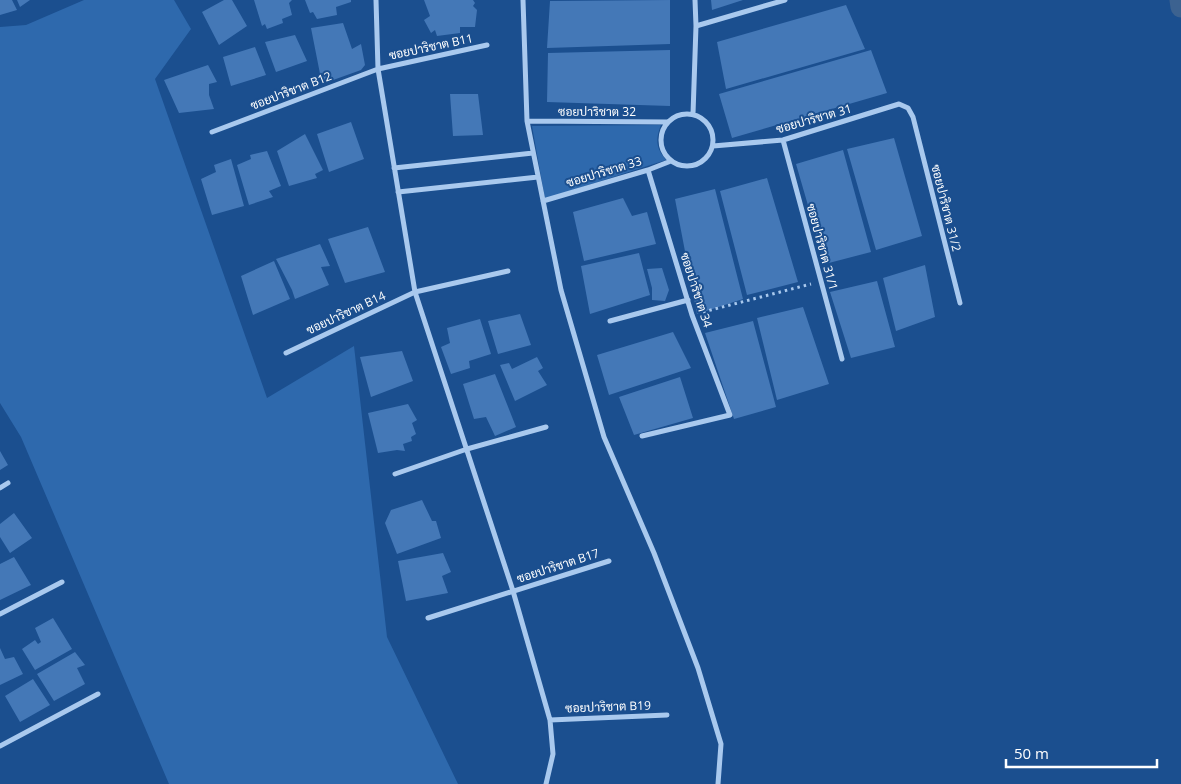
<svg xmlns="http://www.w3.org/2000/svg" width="1181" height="784" font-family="'Open Sans',Sarabun,sans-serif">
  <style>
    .green { fill: #2e69ad }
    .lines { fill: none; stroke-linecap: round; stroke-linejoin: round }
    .canal { stroke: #3c6290; stroke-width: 21 }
    .building { fill: #4478b7 }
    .path { stroke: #a9c9ee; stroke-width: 3; stroke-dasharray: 2.5 4; stroke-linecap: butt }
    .minor { stroke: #a9c9ee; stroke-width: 5 }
    .labels { text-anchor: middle; stroke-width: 4; stroke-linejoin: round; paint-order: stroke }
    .street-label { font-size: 12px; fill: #fff; stroke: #1b4f8f }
  </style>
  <rect width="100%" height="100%" fill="#1b4f8f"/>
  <path class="green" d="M84,0H174L191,29L155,79L267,398L354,346L387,637L458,784H169L21,437L0,403V27L26,25Z
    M661,125C655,140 656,148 666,160L545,199L532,126Z"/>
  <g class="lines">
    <path class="canal" d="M1180,0L1181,7"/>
  </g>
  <path class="building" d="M0,0H12L17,10L0,15Z
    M17,0H30L20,7Z
    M224,0H232L247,26L219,45L202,12Z
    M254,0H292L289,3L292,15L282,19L283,23L267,29L265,24L262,26Z
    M305,0H351V2L336,7L337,15L317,19L313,12L310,13Z
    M424,0H473L475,3L473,6L477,10L475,27H460V33L437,36L435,30L431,33L424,20L430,16Z
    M670,0V44L547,48L550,1Z
    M711,0H743L712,10Z
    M846,5L865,49L726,89L717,42Z
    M343,23L352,49L361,44L365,65L361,70L322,84L311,28Z
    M295,35L307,61L276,72L265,42Z
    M255,47L266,75L231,86L223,57Z
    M670,50V106L547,102L548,53Z
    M871,50L887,93L732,138L719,94Z
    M208,65L217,82L209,84V95L214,109L179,113L164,80Z
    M450,94H478L483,135L453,136Z
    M351,122L364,159L329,172L317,134Z
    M305,134L323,170L315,174L317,178L289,186L277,151Z
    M894,138L922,236L876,250L847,149Z
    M843,150L871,252L825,264L796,164Z
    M267,151L281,186L269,191L273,197L249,205L237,165L251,159L250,155Z
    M231,159L244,206L212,215L201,179L216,172L214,165Z
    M767,178L798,282L747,295L720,191Z
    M715,189L743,299L697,314L675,199Z
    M623,198L632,216L647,212L656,244L584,261L573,212Z
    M368,227L385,272L345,283L328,239Z
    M320,244L330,266L321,267L329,285L295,299L292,290L276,259Z
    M639,253L650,295L590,314L581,266Z
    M274,261L290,299L253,315L241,276Z
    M925,265L935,317L896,331L883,278Z
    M662,268L669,290L665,301L652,300V288L647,269Z
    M877,281L895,347L851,358L830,292Z
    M803,307L829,384L777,400L757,318Z
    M520,314L531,345L498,354L488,321Z
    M480,319L491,354L469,361L470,368L451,374L441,347L450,343L447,328Z
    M753,321L776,407L734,419L705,333Z
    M673,332L691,368L609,395L597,355Z
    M402,351L413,381L371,397L360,357Z
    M537,357L543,368L538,371L547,385L515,401L500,365L509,363L512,369Z
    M495,374L516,427L495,436L486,417L474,419L463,384Z
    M680,377L693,418L634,435L619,397Z
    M408,404L417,420L412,423L416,434L411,437L412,441L403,444L405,451L397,450L378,453L368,413Z
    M0,451L8,465L0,470Z
    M422,500L432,521H436L441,538L397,554L385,523L391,510Z
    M14,513L32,538L10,553L0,537V524Z
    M443,553L451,572L442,576L448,593L406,601L398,561Z
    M14,557L31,585L0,600V564Z
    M53,618L72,649L35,670L22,649L35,640L38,644L41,642L35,628Z
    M0,648L5,659L14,657L23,674L0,685Z
    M75,652L85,665L77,668L85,684L54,701L37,674Z
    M33,679L50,705L20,722L5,696Z"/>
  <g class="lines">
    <path class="path" d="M703,312L811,284"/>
    <path class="minor" d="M376,0L378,69L415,292L513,591L550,720L553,754L546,784
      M523,0L527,121L561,290L604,437L654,553L698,668L721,744L718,784
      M696,26L785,0
      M661 140a26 26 0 1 1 52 0a26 26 0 1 1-52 0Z
      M693,114L696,26L695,0
      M527,121L667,122
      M212,132L378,69L487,45
      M783,140L842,359
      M713,146L783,140L899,104L908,108L913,117L960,303
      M394,168L533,153
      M398,192L538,177
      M543,201L648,170L671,161
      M610,321L688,300
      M286,353L415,292L508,271
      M642,436L730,415L692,315L648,170
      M395,474L467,449L546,427
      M0,488L8,483
      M0,614L62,582
      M428,618L609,561
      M550,720L667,715
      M0,746L98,694"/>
  </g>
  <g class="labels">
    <g class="street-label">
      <text transform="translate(431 47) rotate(-12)" y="4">ซอยปาริชาต B11</text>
      <text transform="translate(291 91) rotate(-21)" y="4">ซอยปาริชาต B12</text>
      <text x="597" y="116">ซอยปาริชาต 32</text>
      <text transform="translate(814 119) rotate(-16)" y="4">ซอยปาริชาต 31</text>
      <text transform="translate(604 172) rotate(-17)" y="4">ซอยปาริชาต 33</text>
      <text transform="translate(946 208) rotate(76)" y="4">ซอยปาริชาต 31/2</text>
      <text transform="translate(822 247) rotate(75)" y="4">ซอยปาริชาต 31/1</text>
      <text transform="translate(696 290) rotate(72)" y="4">ซอยปาริชาต 34</text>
      <text transform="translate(346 313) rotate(-25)" y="4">ซอยปาริชาต B14</text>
      <text transform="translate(558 566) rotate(-18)" y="4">ซอยปาริชาต B17</text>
      <text transform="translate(608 707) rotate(-2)" y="4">ซอยปาริชาต B19</text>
    </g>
  </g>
  <path d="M1006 759v8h151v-8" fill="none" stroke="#ffffff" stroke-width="2.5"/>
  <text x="1014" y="759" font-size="15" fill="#ffffff" stroke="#1b4f8f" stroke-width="4" paint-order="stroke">50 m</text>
</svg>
